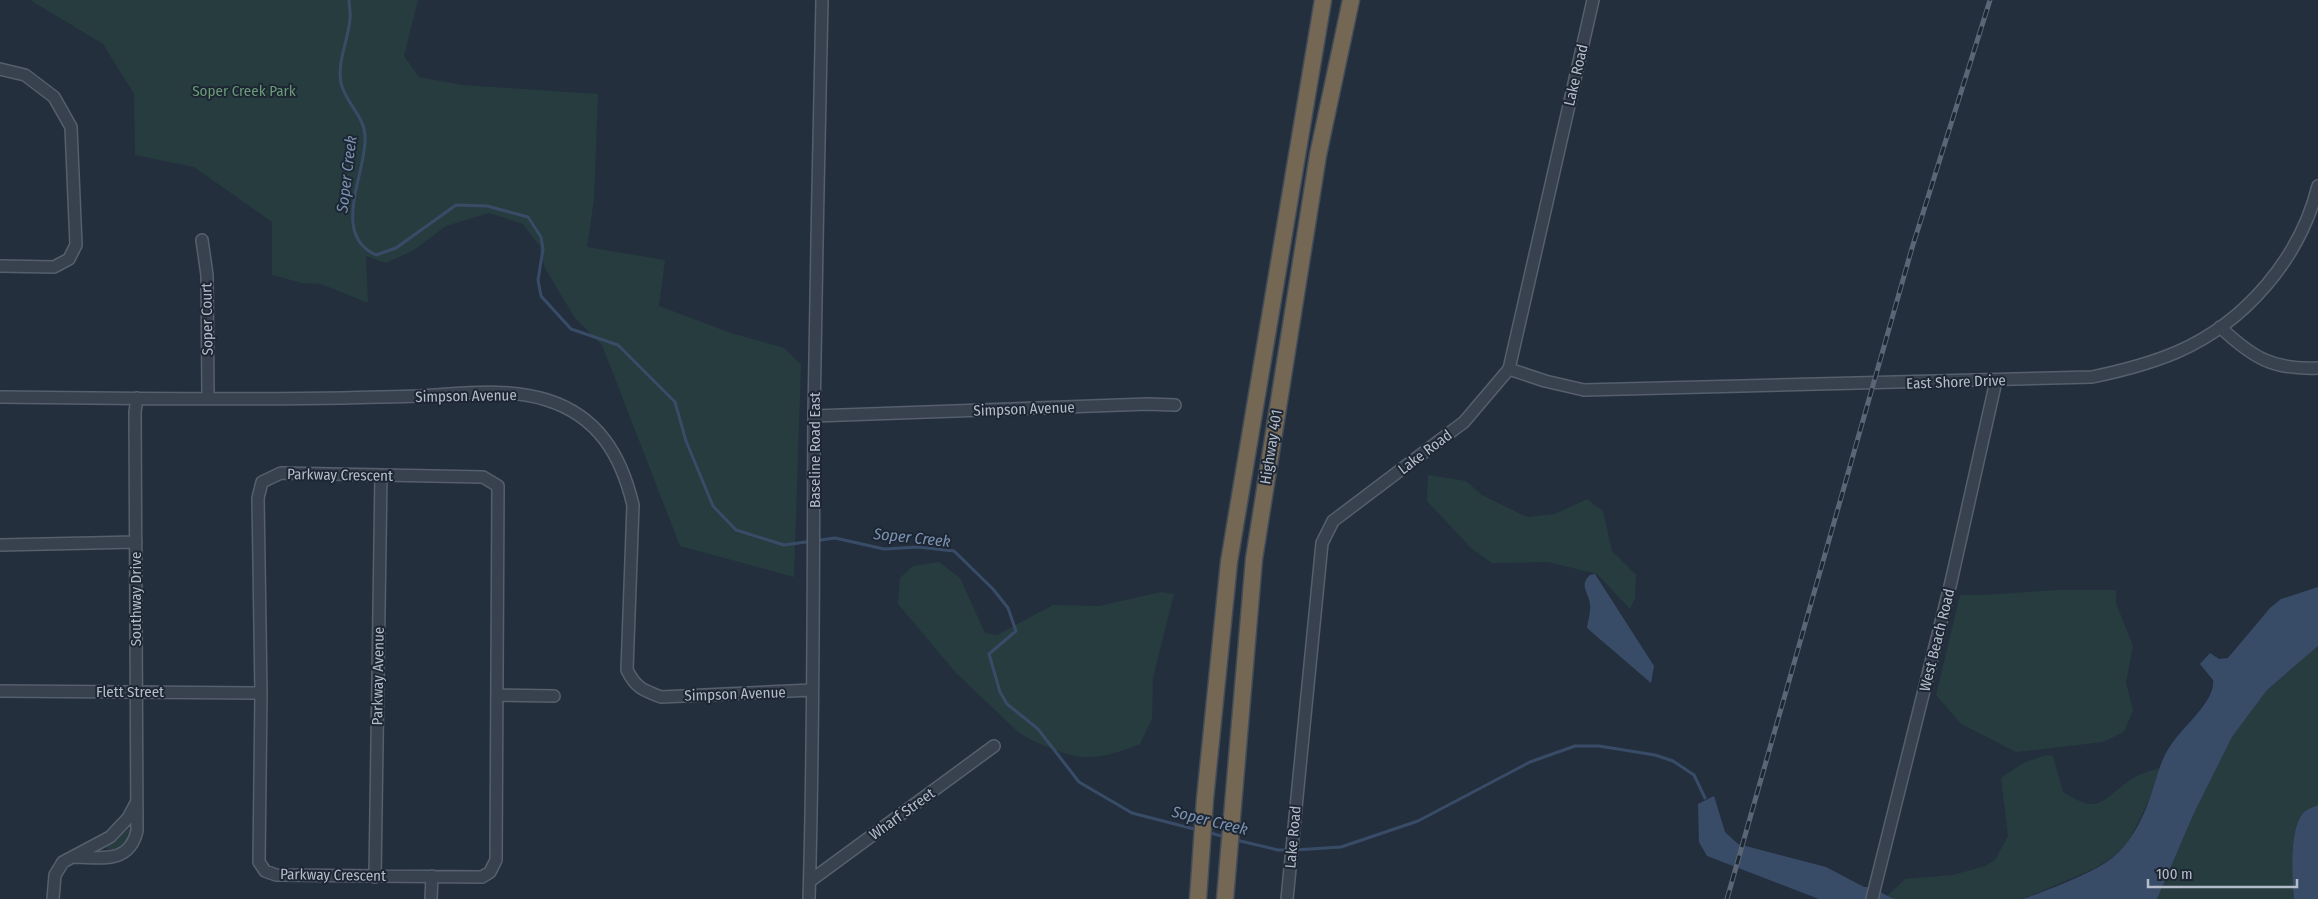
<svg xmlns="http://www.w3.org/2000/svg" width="2318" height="899" font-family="'Fira Sans Condensed',sans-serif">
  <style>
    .green { fill: #263c3f }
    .water { fill: #394c67 }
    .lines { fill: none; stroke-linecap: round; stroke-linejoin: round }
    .stream { stroke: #394c67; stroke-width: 3 }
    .minor-casing { stroke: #565f6c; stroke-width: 14 }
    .highway-casing { stroke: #434c59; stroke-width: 19 }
    .minor { stroke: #38414e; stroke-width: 11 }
    .highway { stroke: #746855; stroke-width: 16 }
    .rail-casing { stroke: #5a6575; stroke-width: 5 }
    .rail { stroke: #1d2633; stroke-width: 3; stroke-dasharray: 9; stroke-linecap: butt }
    .labels { text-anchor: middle; stroke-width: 4; stroke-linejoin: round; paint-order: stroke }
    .street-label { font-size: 15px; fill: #b4bcc9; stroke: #1d2633 }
    .park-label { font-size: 15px; fill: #6b9a76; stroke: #1d2633 }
    .water-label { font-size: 16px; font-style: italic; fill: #7c92b1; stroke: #1d2633 }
  </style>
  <rect width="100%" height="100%" fill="#242f3e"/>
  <path class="green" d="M30,0H418L404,56L419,77L463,85L598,94L594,199L587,247L665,260L659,306L731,333L784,348L801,364L794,577L680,546L602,345L575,318L545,268L539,245L523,224L489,213L446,226L414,250L386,263L366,256L368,303L321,284L302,283L272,275V222L194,167L135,155L134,94L103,44Z
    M1428,475L1466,481L1482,495L1527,517L1555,514L1587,499L1603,511L1612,551L1636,575L1635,598L1630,609L1597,574L1548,562L1492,563L1471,548L1427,501Z
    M939,562L960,578L985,633L997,635L1053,605L1099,606L1161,592L1174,594L1153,678L1152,719L1140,744C1122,751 1103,758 1084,757C1068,757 1027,740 1016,730L956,673L898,604L900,578L913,566Z
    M2056,590H2116V603L2133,646L2126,683L2133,710L2124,732L2103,742L2016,752L1961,724L1936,695L1960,595H1985Z
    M2318,646V805C2314,807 2307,809 2304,812C2289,827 2292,878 2294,899H2157L2194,813L2232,737L2267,690Z
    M2046,755L2053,756L2063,792C2099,815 2101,801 2130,780C2138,774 2150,771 2159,768L2150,798L2129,841L2117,855L2093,869L2023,899H1895L1886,897L1905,879L1953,875L1985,866L1995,860L2008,836L2001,778L2023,763Z
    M129,828L132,831C128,842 121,852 107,849V845Z"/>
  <path class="water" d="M1595,574L1654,666L1651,683L1587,628C1588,621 1591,611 1590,604C1588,591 1579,586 1590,575Z
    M2318,587V646L2267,690L2232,737L2194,813L2157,899H2023C2046,891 2102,870 2118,853C2133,838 2143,818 2150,798C2156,780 2160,760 2171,745C2182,727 2216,701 2213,680L2200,664L2210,653L2219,659L2228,658L2270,608L2281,599Z
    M1714,796L1725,832L1738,844L1826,867L1864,887C1874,886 1885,896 1895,899H1819L1707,856L1699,842L1698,804Z
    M2318,805V899H2294C2292,878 2289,827 2304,812C2307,809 2314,807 2318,805Z"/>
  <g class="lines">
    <path class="stream" d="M349,0C349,6 351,13 350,19C348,41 337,62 341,83C345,102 364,116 365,135C368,171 329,234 376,255L396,248L456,205L487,206L528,217L541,237L543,249L538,280L541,296L571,329L618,345L675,402L686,441L713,506L736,530L784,545L835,538L884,549L918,547L954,551L993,589L1008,608L1016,631L989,654L1000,692L1007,704L1038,729L1079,782L1132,813L1198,830
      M1207,832L1225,837
      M1236,840L1278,850H1288
      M1295,850L1341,847L1418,821L1530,762L1575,746H1599L1655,755L1673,761L1694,775L1705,798"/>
    <g class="minor-casing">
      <path id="minor" d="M0,69L25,75L54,97L71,127L76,245L69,259L54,267L0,266
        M202,240L207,275L208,398
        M2220,327C2253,358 2273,370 2318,368
        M1509,369L1545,381L1584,390L2092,377C2121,371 2149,364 2177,352C2246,322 2300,258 2318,186
        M0,397C114,398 229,400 343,398C369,397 394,397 419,396C459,394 508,387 547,400C598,416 621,455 633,505L627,670C636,688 643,690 661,697L812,690
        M814,416L1148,404L1175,405
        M281,473L483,477L498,486L496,860L490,872L482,877L276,875L265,871L259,862L261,693L258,498L262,482Z
        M0,545L136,542
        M0,691L261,693
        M498,695L554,696
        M73,857C100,857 129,865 137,831L135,412L137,398
        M375,877L381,475
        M810,881L994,746
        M53,899L55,875L63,862L110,837L128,818L136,803
        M431,899L432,876
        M809,899C814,738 813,577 814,416C816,277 819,139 822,0
        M1287,899L1322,543L1333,521L1464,422L1509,369L1593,0
        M1872,899L1951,582L1996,381"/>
    </g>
    <g class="highway-casing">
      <path id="highway" d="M1198,899L1205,799L1229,562L1323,0
        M1225,899L1254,559L1318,155L1351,0"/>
    </g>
    <use href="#minor" class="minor"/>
    <use href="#highway" class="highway"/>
    <g class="rail-casing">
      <path id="rail" d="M1727,899L1912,248L1990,0"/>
    </g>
    <use href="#rail" class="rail"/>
  </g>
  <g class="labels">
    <g class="street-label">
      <text transform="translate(1576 75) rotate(-77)" y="5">Lake Road</text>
      <text transform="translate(207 319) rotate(-91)" y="5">Soper Court</text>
      <text transform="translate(1956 382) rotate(-2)" y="5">East Shore Drive</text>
      <text transform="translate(466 396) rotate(-1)" y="5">Simpson Avenue</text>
      <text transform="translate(1024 409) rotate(-2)" y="5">Simpson Avenue</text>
      <text transform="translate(1271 447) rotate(-81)" y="5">Highway 401</text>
      <text transform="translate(815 450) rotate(-90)" y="5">Baseline Road East</text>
      <text transform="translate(1425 452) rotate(-37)" y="5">Lake Road</text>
      <text transform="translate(340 475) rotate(1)" y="5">Parkway Crescent</text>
      <text transform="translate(136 599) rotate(-90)" y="5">Southway Drive</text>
      <text transform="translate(1937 640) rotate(-76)" y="5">West Beach Road</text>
      <text transform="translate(378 676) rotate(-89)" y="5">Parkway Avenue</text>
      <text x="130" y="697">Flett Street</text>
      <text transform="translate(735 694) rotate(-2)" y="5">Simpson Avenue</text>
      <text transform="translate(902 814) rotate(-36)" y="5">Wharf Street</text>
      <text transform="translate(1293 837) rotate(-85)" y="5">Lake Road</text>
      <text transform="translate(333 875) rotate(1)" y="5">Parkway Crescent</text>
    </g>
    <g class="park-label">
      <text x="244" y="96">Soper Creek Park</text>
    </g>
    <g class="water-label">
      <text transform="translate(346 174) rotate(-83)" y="6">Soper Creek</text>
      <text transform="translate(912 537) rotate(6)" y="6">Soper Creek</text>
      <text transform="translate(1210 820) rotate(14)" y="6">Soper Creek</text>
    </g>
  </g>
  <path d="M2148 879v8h149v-8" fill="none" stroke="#b4bcc9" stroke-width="2.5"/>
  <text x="2156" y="879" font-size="15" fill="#b4bcc9" stroke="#1d2633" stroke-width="4" paint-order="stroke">100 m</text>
</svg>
